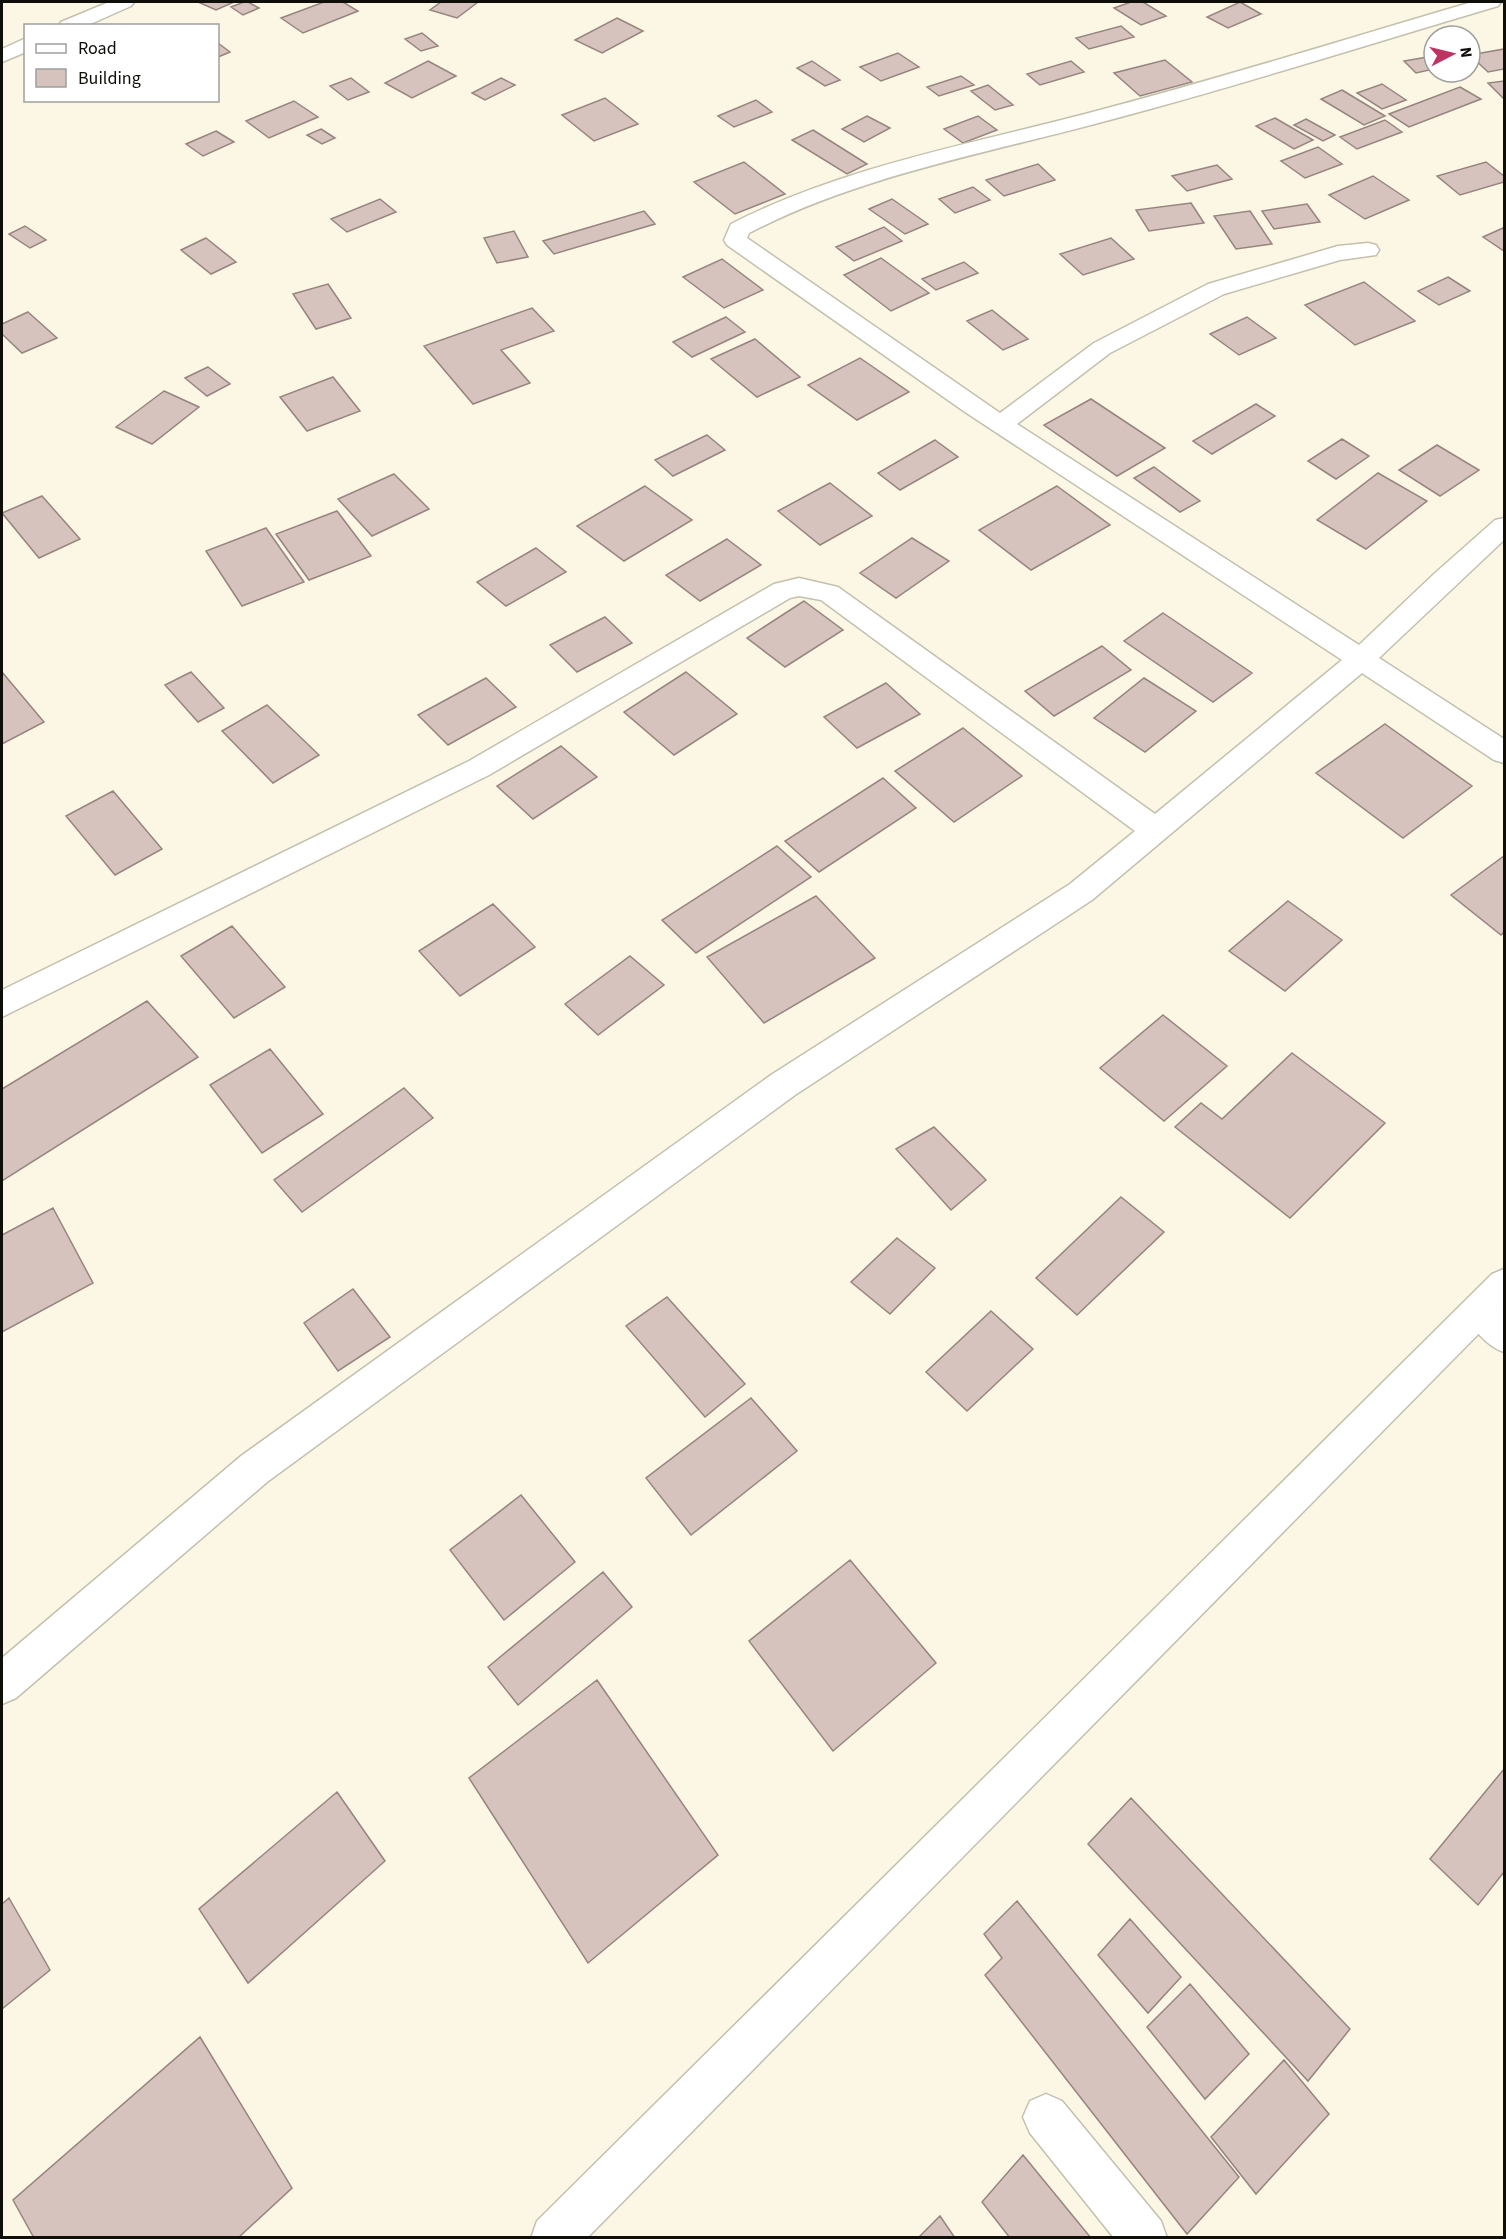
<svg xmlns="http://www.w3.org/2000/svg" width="1506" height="2239" font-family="'Source Sans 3',sans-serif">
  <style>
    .building { fill: #d7c3be; stroke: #97847f; stroke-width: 1.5 }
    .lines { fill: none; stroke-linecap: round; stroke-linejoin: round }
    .minor-casing { stroke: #c4c0ae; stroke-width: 3 }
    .tertiary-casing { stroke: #c4c0ae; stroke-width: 3 }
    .minor { fill: #fff; fill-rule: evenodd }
    .tertiary { fill: #fff; fill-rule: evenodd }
  </style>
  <rect width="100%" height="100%" fill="#fbf7e4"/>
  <path class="building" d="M198,2H234L216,10Z
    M244,2H248L259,8L243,15L231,7Z
    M324,2H343L358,11L303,33L281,18Z
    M441,2H478L457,18L430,10Z
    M1131,2H1143L1166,16L1141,25L1114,8Z
    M1240,2L1261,14L1228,28L1207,17Z
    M617,18L643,31L602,53L575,40Z
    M1121,26L1134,37L1089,49L1076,38Z
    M422,33L438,46L421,51L405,39Z
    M218,43L230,52L218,57Z
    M1504,49V69L1488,72L1470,55Z
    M898,53L919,67L881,81L860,67Z
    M1434,56V69L1416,73L1404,61Z
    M1165,60L1192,82L1140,96L1114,73Z
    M428,61L456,76L412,98L385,83Z
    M812,61L840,80L825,86L797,68Z
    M1071,61L1084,72L1040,85L1027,74Z
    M961,76L974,85L939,96L927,87Z
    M351,78L369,92L348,100L330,86Z
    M501,78L515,85L485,100L472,93Z
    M1504,81V99L1488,83Z
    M1382,84L1406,100L1382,109L1357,93Z
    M988,85L1013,105L995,110L971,91Z
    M1460,87L1481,99L1409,127L1389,114Z
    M1342,90L1385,116L1364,125L1321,99Z
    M605,98L638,124L594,141L562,115Z
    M756,100L772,112L734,127L718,116Z
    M294,101L318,117L269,138L246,121Z
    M867,116L890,128L864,142L842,129Z
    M978,116L997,130L963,143L944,129Z
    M1275,118L1313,140L1294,149L1256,126Z
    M1306,119L1335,135L1323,141L1294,125Z
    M1385,120L1402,132L1357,149L1340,137Z
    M321,129L335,138L322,144L307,135Z
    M813,130L867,164L847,174L792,140Z
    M216,131L234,142L203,156L186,144Z
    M1318,147L1342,164L1305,178L1281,161Z
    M744,162L785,194L735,214L694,182Z
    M1486,162L1504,176V182L1460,195L1437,176Z
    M1038,164L1055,180L1004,196L986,180Z
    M1217,165L1232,179L1187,191L1172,176Z
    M1373,176L1409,200L1365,219L1329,195Z
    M973,187L990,200L955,213L939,199Z
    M380,199L396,212L347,232L331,219Z
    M892,199L928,224L905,234L869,209Z
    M1191,203L1204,223L1149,231L1136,210Z
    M1307,204L1320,222L1274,229L1262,211Z
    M644,211L655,224L554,254L543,241Z
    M1250,211L1272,244L1236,249L1214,216Z
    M25,226L46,240L30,248L9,234Z
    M884,227L902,241L854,261L836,247Z
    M1503,228L1504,229V251L1483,237Z
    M514,231L528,257L497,263L484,238Z
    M206,238L236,262L211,274L181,250Z
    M1111,238L1134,259L1083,275L1060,254Z
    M881,258L929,293L891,311L844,275Z
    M722,259L763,290L724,308L683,277Z
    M964,262L978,273L936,290L922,279Z
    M1448,277L1470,291L1439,305L1418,291Z
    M1364,282L1415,321L1355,345L1305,305Z
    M328,284L351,318L316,329L293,294Z
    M532,308L554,331L501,350L530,383L473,404L424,346Z
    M992,310L1028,339L1003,350L967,321Z
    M28,312L57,338L22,353L2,334V324Z
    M726,317L745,332L692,357L673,342Z
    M1247,317L1276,338L1239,355L1210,334Z
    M755,339L800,377L757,397L711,359Z
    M860,358L909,392L857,420L808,385Z
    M208,367L230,384L207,396L185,378Z
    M333,377L360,411L307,431L280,397Z
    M164,391L199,407L152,444L116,427Z
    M1091,399L1165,448L1117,476L1044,425Z
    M1256,404L1275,416L1212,454L1193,441Z
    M707,435L725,450L673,476L655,460Z
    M1342,439L1369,456L1336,479L1308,461Z
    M935,440L958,457L900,490L878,473Z
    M1437,445L1479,470L1440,496L1399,470Z
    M1154,467L1200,501L1180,512L1134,478Z
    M1378,473L1427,501L1366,549L1317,520Z
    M394,474L429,509L372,536L338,499Z
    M830,483L872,516L820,545L778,511Z
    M645,486L692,520L624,561L577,526Z
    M1057,486L1110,525L1031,570L979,530Z
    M42,496L80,539L39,558L2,513Z
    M337,511L371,556L309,580L276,534Z
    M266,528L304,582L242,606L206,551Z
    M912,538L949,561L896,598L860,573Z
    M727,539L761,565L700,601L666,575Z
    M536,548L566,572L506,606L477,582Z
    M804,601L843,630L785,667L747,638Z
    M1163,613L1252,673L1213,702L1124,641Z
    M605,617L632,643L577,672L550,645Z
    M1102,646L1131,670L1054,716L1025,691Z
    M2,672L44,722L2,744Z
    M191,672L224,708L198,722L165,685Z
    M686,672L737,714L674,755L624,712Z
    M486,678L516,707L448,745L418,715Z
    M1144,678L1196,711L1145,752L1094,718Z
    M886,683L920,714L857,748L824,717Z
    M267,705L319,755L273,783L222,731Z
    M1385,724L1472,786L1403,838L1316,773Z
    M963,728L1022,776L954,822L895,771Z
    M561,746L597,777L533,819L497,786Z
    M883,778L916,808L819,872L785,841Z
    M113,791L162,849L115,875L66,816Z
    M777,846L811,877L696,953L662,920Z
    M1504,856V932L1501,935L1451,895Z
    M816,896L875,958L764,1023L707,957Z
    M1288,901L1342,940L1285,991L1229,951Z
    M493,904L535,947L460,996L419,951Z
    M232,926L285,987L234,1018L181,956Z
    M630,956L664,985L598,1035L565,1004Z
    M147,1001L198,1057L2,1181V1089Z
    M1163,1015L1227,1066L1164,1121L1100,1068Z
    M270,1049L323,1114L262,1153L210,1085Z
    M1292,1053L1385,1123L1290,1218L1175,1127L1201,1103L1222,1119Z
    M404,1088L433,1118L302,1212L274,1180Z
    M934,1127L986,1180L951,1210L896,1149Z
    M1121,1197L1164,1232L1077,1315L1036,1278Z
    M53,1208L93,1283L2,1332V1235Z
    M897,1238L935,1268L890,1314L851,1282Z
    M353,1289L390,1337L338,1371L304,1323Z
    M667,1297L745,1384L705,1417L626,1326Z
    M991,1311L1033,1349L967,1411L926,1372Z
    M751,1398L797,1451L691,1535L646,1478Z
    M521,1495L575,1562L504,1620L450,1550Z
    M850,1560L936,1663L833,1751L749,1641Z
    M603,1572L632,1607L518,1705L488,1667Z
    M597,1680L718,1855L588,1963L469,1778Z
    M1504,1769V1872L1478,1905L1430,1859Z
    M337,1792L385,1861L248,1983L199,1909Z
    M1131,1798L1350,2029L1308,2081L1088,1844Z
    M9,1898L50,1970L2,2009V1904Z
    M1017,1901L1239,2177L1187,2234L985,1975L1002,1958L984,1934Z
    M1130,1919L1181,1977L1148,2013L1098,1955Z
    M1190,1984L1249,2054L1205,2099L1147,2027Z
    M200,2037L292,2188L238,2238H34L13,2200Z
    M1284,2060L1329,2114L1256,2194L1211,2137Z
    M1023,2155L1091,2238H1010L982,2202Z
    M940,2216L955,2238H918Z"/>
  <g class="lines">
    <g class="minor-casing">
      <path id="minor" d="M109,2H134L131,6L86,26H59L61,22Z
        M1472,2H1501L1498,6C1366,45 1235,87 1102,122C983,154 859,176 749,233L747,238L1000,413L1094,343L1208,284L1338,246L1368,243L1376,245L1379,250L1376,255L1340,260L1224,294L1110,353L1017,424L1359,645L1434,574L1495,520L1504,518V540L1379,658L1504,739V763L1494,760L1362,673L1092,900L795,1095L267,1482L16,1698L2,1704V1658L241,1456L771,1075L1070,884L1135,831L821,600L799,596L790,598L489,775L2,1017V990L469,761L774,584L799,578L838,587L1155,814L1342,660L965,412L727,245L724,240L731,224C841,168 966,145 1085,114C1215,80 1343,40 1472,2Z
        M26,38V52L2,62V49Z
        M1480,1293L1492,1298L1504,1311V1352C1486,1346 1471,1327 1462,1309L1468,1298Z
        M1046,2094L1062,2101L1161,2221L1167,2238H1114L1030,2133L1023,2117L1030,2101Z"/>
    </g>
    <g class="tertiary-casing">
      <path id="tertiary" d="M1504,1269V1308L587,2238H531L537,2221L1492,1274Z"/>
    </g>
    <use href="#minor" class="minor"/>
    <use href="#tertiary" class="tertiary"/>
  </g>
  <rect width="1506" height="2239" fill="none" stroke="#0f0e08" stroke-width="6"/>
  <rect x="24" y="24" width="195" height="78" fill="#ffffff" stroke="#9f9f9c" stroke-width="1.5"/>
  <rect x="36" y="44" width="30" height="9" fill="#ffffff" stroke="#9f9f9c" stroke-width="1.5"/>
  <text x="78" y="54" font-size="18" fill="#0f0e08">Road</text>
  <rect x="36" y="69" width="30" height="18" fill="#d7c3be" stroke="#9f9f9c" stroke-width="1.5"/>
  <text x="78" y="84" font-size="18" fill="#0f0e08">Building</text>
  <g transform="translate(1452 54) rotate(83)"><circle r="28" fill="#ffffff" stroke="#9f9f9c" stroke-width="1.5"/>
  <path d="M0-4.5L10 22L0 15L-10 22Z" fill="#bf3262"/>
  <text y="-9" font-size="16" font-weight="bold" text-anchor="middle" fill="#0f0e08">N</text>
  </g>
</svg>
